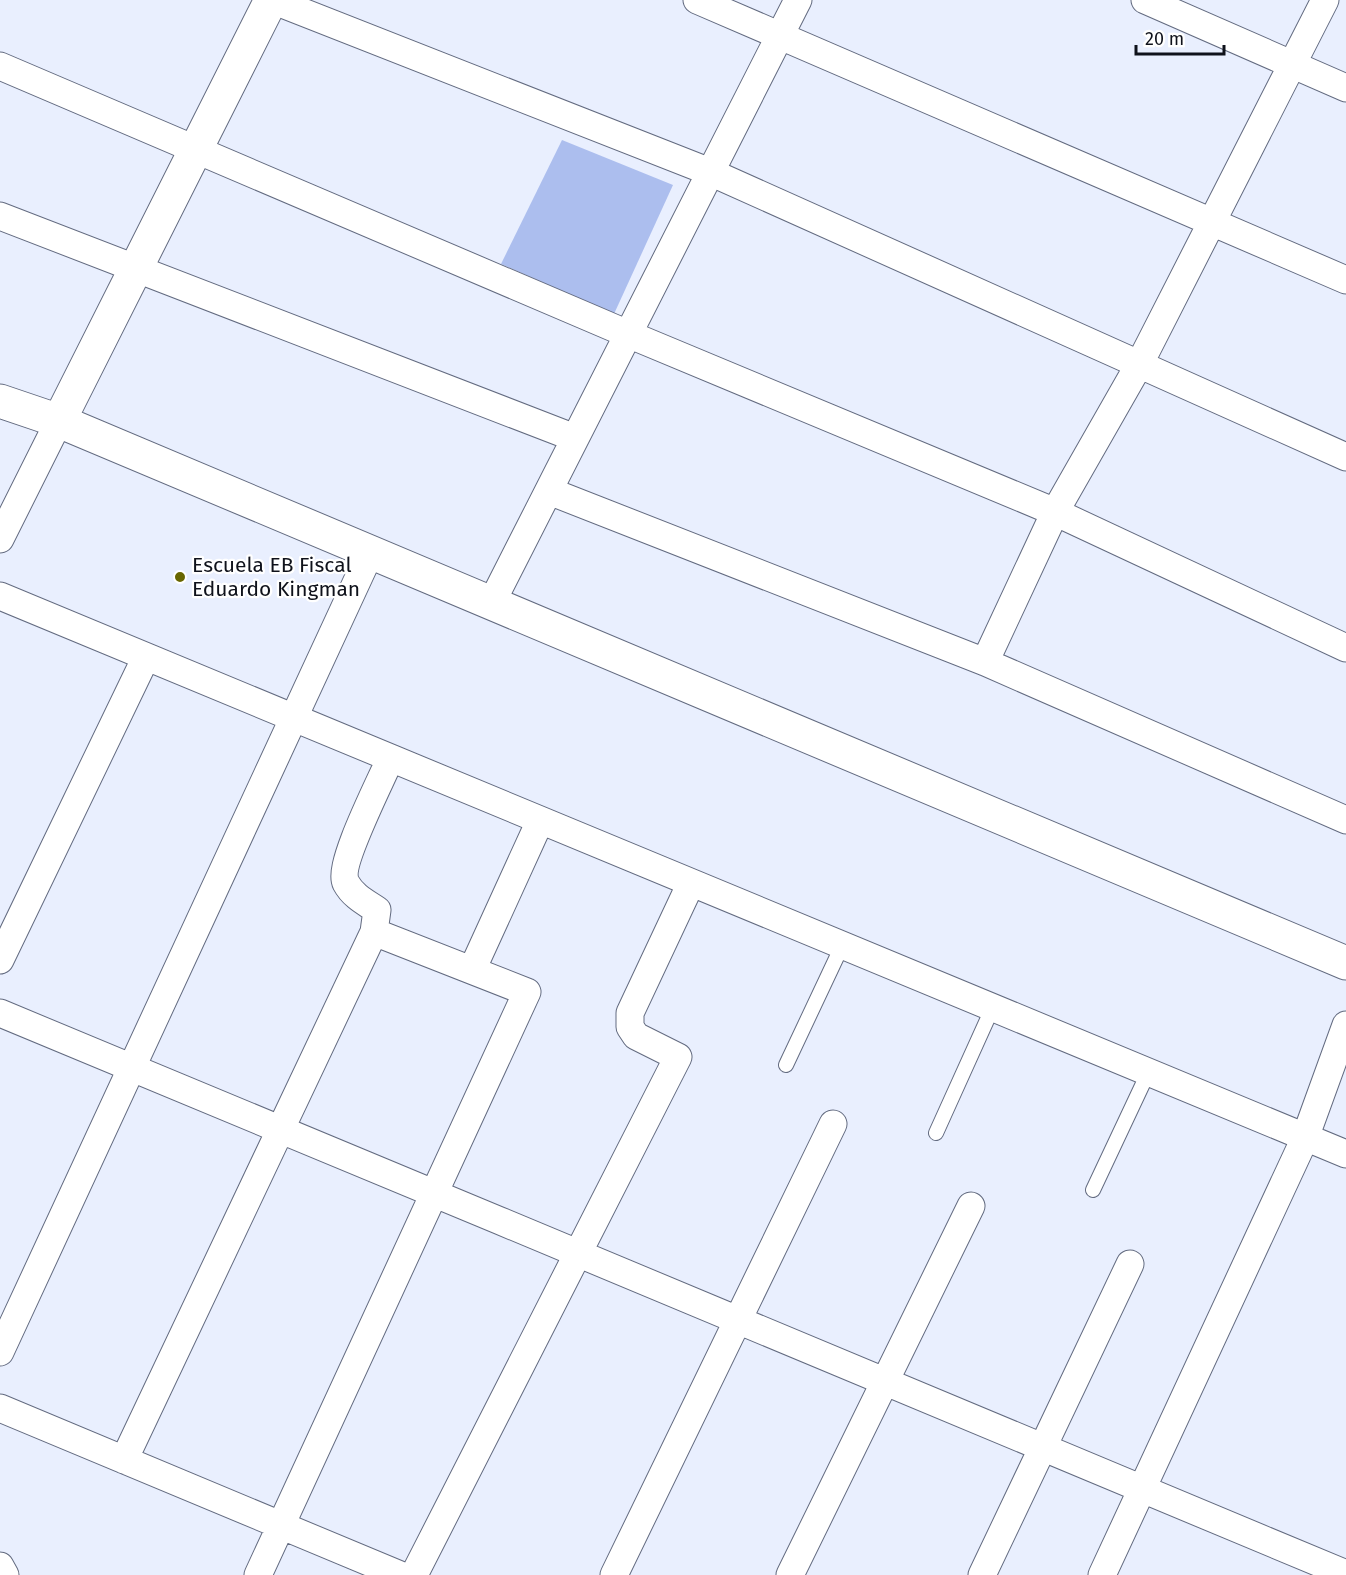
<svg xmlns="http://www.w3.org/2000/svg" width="1346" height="1575" font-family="'Fira Sans',sans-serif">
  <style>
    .green { fill: #acbeee }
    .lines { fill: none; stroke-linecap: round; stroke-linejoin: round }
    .service-casing { stroke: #636b80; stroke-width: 16 }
    .minor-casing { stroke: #636b80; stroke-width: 29 }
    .tertiary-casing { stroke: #636b80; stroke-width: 35 }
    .service { stroke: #fff; stroke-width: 14 }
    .minor { stroke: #fff; stroke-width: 27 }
    .tertiary { stroke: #fff; stroke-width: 33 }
    .poi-dot { fill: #686600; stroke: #fff; stroke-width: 2 }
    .labels { text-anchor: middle; stroke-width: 4.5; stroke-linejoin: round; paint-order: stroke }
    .poi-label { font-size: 21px; fill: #0f121b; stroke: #fff; text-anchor: start }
  </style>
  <rect width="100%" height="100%" fill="#e9effe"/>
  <path class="green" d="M562,140L673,185L614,314L501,264Z"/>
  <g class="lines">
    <g class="service-casing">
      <path id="service" d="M786,1065L842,946
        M936,1133L992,1009
        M1093,1190L1148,1073"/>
    </g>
    <g class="minor-casing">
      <path id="minor" d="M272,0L710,172L1346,457
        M697,0L1346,280
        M1145,0L1346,88
        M0,66L628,334L1055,512L1346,648
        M0,216L575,438
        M549,491L985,662L1346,820
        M0,539L59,421
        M0,596L1346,1154
        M491,604L798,0
        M985,662L1055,512L1140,363L1325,0
        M0,960L146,657
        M472,970L540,821
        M0,1013C449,1199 898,1387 1346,1574
        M0,1352L370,553
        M0,1408L400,1575
        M124,1460L374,932L377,910C365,902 353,896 346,883C337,865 381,781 390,759
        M0,1566L5,1575
        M258,1575L527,992L374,932
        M414,1575L678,1057L636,1036L630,1027V1013L691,883
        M614,1575L833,1124
        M790,1575L971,1206
        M982,1575L1130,1264
        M1102,1575L1305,1138L1346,1025"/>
    </g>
    <g class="tertiary-casing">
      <path id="tertiary" d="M0,401L59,421L1346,963
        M59,421L271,0"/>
    </g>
    <use href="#service" class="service"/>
    <use href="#minor" class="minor"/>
    <use href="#tertiary" class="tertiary"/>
  </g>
  <circle class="poi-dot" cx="180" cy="577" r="6"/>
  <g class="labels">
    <g class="poi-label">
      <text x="192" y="572">Escuela EB Fiscal<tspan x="192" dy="24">Eduardo Kingman</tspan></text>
    </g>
  </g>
  <path d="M1136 45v9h88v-9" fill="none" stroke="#0f121b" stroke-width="3"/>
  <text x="1145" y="45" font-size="18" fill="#0f121b" stroke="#ffffff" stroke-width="4.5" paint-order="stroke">20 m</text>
</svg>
